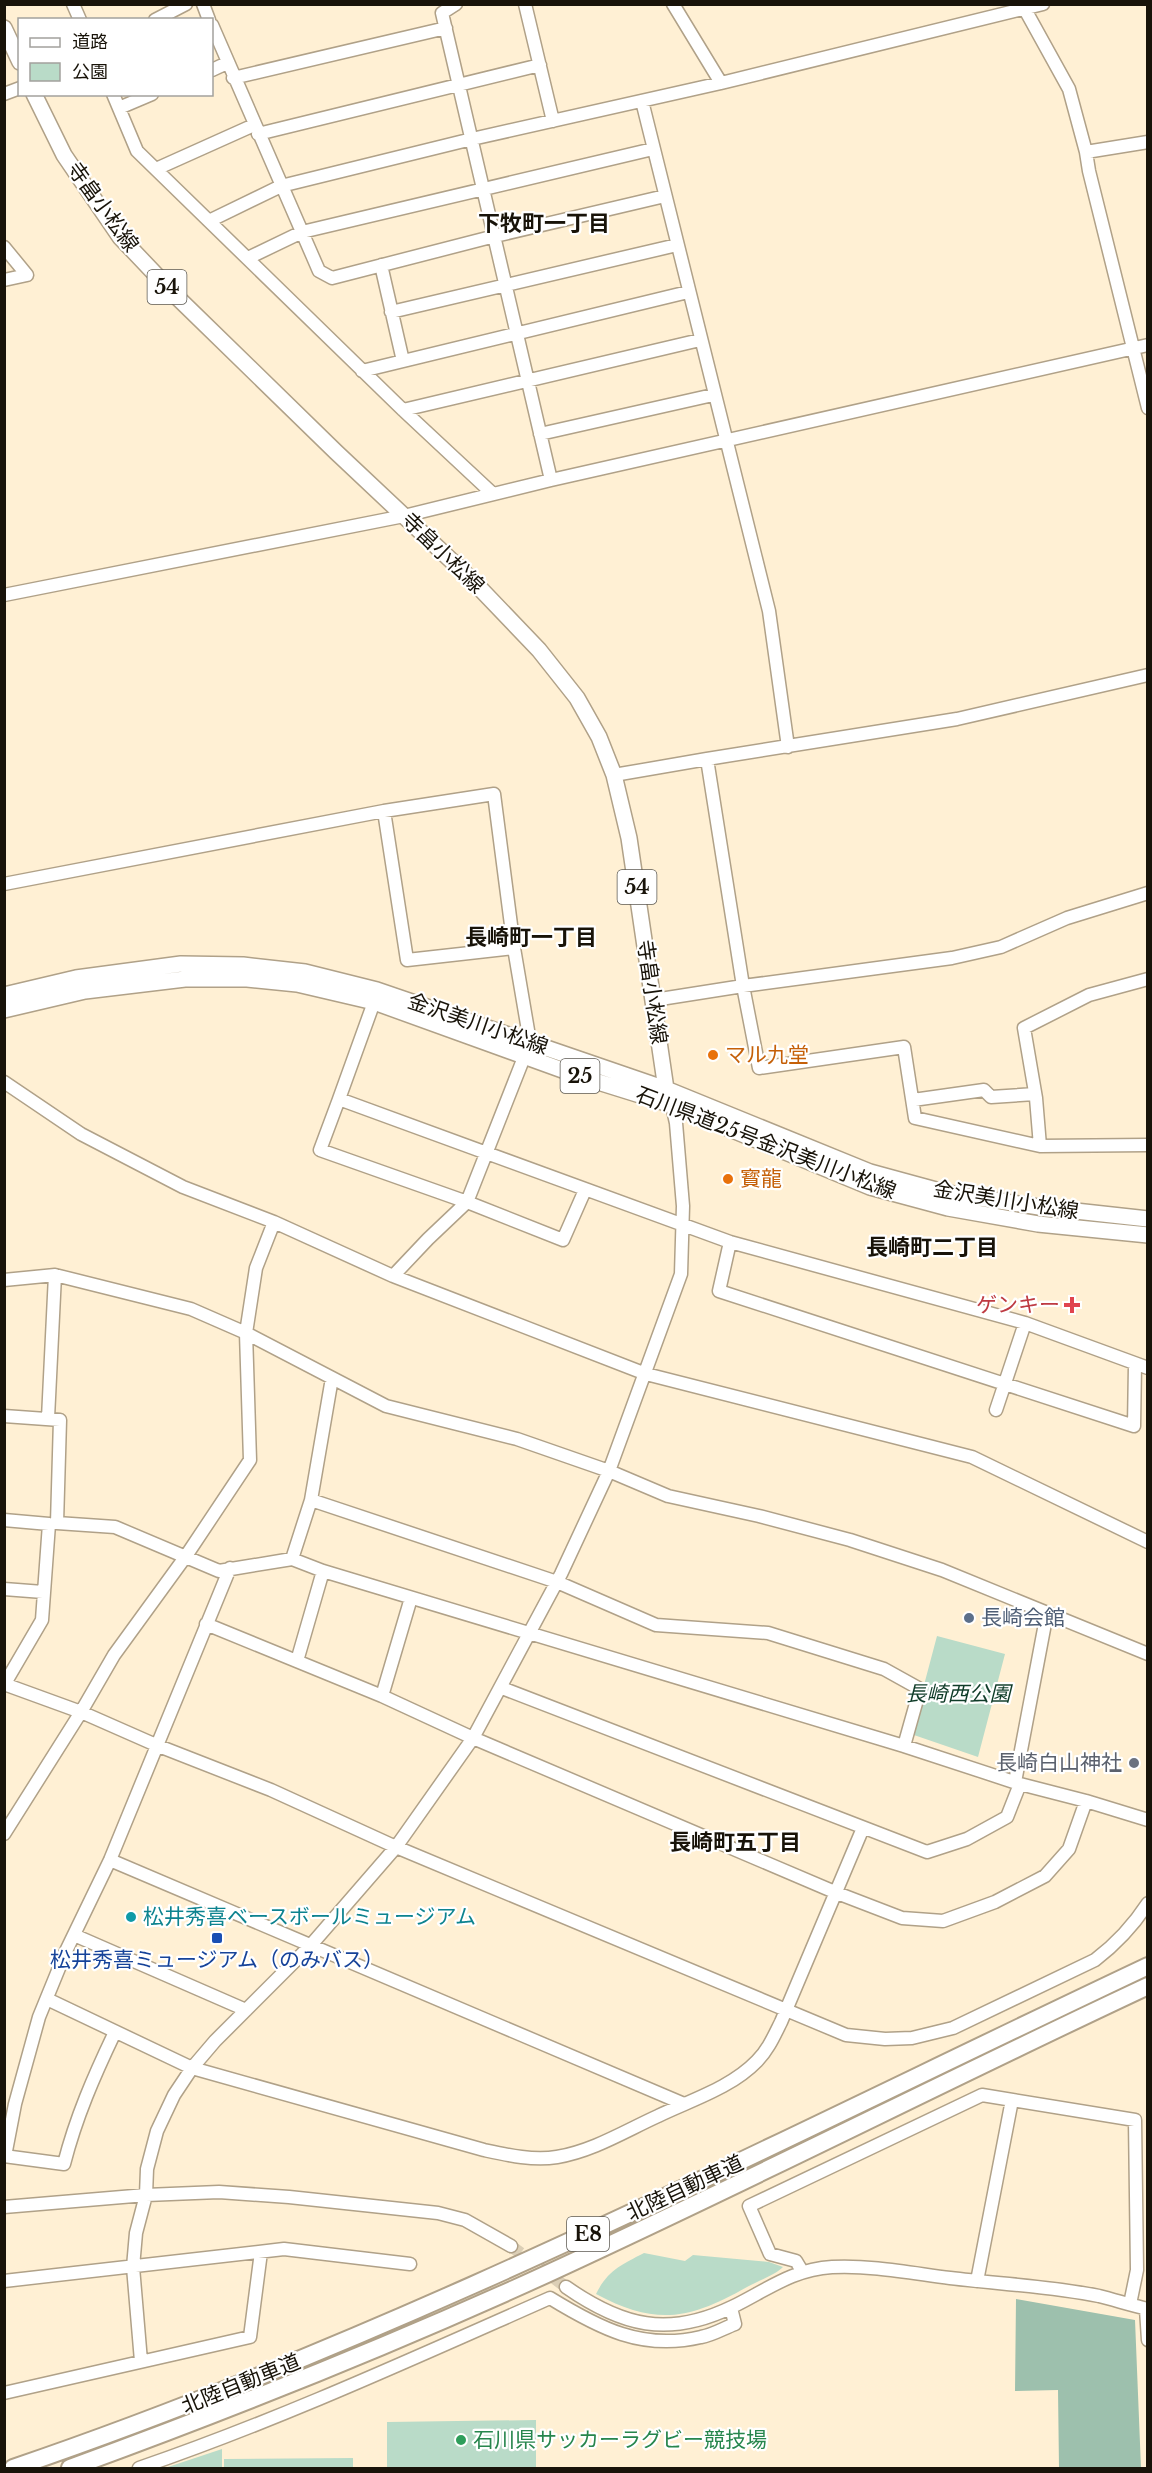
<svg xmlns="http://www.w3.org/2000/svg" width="1152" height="2473" font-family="'Libre Baskerville','Noto Sans JP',serif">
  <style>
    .green { fill: #b9dbc8 }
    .forest { fill: #9dc0ad }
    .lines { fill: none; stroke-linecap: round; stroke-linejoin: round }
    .minor-tunnel { stroke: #dccfb6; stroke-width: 12; stroke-dasharray: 12 6; stroke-linecap: butt }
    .minor-casing { stroke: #b0a188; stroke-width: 15 }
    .major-casing { stroke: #b0a188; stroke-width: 18 }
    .highway-casing { stroke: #b0a188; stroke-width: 20 }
    .minor { stroke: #fff; stroke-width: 12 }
    .major { stroke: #fff; stroke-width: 15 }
    .highway { stroke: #fff; stroke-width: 16 }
    .food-dot { fill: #e8710a; stroke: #fff; stroke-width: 2 }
    .health-dot { fill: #e0444e; stroke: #fff; stroke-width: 2 }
    .service-dot { fill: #5c6f8a; stroke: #fff; stroke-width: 2 }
    .worship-dot { fill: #6b7280; stroke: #fff; stroke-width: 2 }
    .culture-dot { fill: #0f9aa8; stroke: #fff; stroke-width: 2 }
    .transit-dot { fill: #1a4fb4; stroke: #fff; stroke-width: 2 }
    .leisure-dot { fill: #2e9e5b; stroke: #fff; stroke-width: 2 }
    .labels { text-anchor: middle; stroke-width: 4.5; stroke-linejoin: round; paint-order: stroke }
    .shield { fill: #fff; stroke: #5d5a53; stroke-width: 1.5 }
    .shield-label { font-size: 20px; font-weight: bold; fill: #181309 }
    .street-label { font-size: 21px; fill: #181309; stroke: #fff }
    .food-label { font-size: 21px; fill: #c56008; stroke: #fff; text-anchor: start }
    .health-label { font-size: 21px; fill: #be3a42; stroke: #fff; text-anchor: end }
    .service-label { font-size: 21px; fill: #4e5e75; stroke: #fff; text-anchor: start }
    .park-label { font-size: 21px; font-style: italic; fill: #0f3c28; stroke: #fff }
    .worship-label { font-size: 21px; fill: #5b616d; stroke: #fff; text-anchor: end }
    .culture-label { font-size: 21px; fill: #0d838f; stroke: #fff; text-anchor: start }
    .transit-label { font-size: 21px; fill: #164399; stroke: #fff }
    .leisure-label { font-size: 21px; fill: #27864d; stroke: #fff; text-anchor: start }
    .neighbourhood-label { font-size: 22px; font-weight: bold; fill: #181309; stroke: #fff }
  </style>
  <rect width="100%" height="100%" fill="#fff0d4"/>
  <path class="green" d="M937,1636L1005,1654L978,1757L911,1734Z
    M644,2253L685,2261L693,2255L769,2262L783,2267C775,2275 758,2281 747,2287C689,2320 656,2326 596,2294C608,2270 621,2265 644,2253Z
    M536,2420V2468H224V2459L353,2458V2468H387V2422Z
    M222,2449V2468H165Z"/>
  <path class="forest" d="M1016,2299L1135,2320L1141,2468H1059L1058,2390L1015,2391Z"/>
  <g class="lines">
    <path class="minor-tunnel" d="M511,2246L566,2287"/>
    <g class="minor-casing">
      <path id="minor" d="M73,4L80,20
        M203,4L209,20
        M456,4L442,13L551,480
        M525,4L553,121
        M1022,4L1069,89L1086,152L1089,171L1148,408
        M155,20L186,4
        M212,25L319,271L332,278L495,236L665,196
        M212,70L227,63
        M233,78L446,28
        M721,83L1043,4
        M4,94L20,88
        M113,94L137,151L403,410L493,494
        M642,101L769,611L788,747
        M119,108L152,94
        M258,134L540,65
        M1086,152L1148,142
        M156,169L254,125
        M209,221L281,186L472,139L721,83L673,4
        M4,247L27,275L4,280
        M248,258L302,232L653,149
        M381,265L403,361
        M391,312L677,245
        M362,371L688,292
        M403,410L700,340
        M540,434L713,395
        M4,595L404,516L551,480L1148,345
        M707,759L957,719L1148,675
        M614,775L707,759L743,986L759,1068L904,1047L915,1118L1040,1146L1148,1145
        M384,811L407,960L514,948
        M4,884L384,811L494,794L514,948L530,1042L467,1202L428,1239L393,1276
        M654,1000L743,986L952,958L1001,947L1067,918L1148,893
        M374,1002L339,1099L730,1242L1025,1323L1148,1368
        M4,1082L81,1134L183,1187L274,1222L393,1276L646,1374L972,1457L1148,1542
        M339,1099L320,1150L467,1202L563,1240L585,1190
        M913,1100L984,1090L991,1097L1035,1094
        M1040,1146L1036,1098L1024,1028L1089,995L1148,979
        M730,1242L719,1291L1134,1426L1135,1365
        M4,1280L55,1275L191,1309L246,1333L386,1406L517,1439L609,1471L668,1496L759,1516L850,1540L942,1570L1148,1654
        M996,1410L1025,1323
        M4,1416L60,1420L57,1523L115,1527L219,1571L292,1559L323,1571L904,1746L1020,1784L1086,1801L1148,1820
        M48,1418L55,1275
        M311,1500L557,1582L656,1625L768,1633L884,1669L920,1689L904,1746
        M4,1520L49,1524L42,1620L4,1685
        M292,1559L311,1500L332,1378
        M4,1589L43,1592
        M206,1624L382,1696L473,1738L837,1893L902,1918L943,1921L995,1902L1045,1876L1069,1849L1086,1801
        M297,1661L323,1571
        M4,1684L81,1712L156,1745L271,1790L396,1847L846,2035L885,2039L912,2038L953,2028L1095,1960C1116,1944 1133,1926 1148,1903
        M502,1688L927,1852L967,1839L1007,1817L1020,1784
        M382,1696L411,1598
        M1015,1782L1047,1613
        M4,1834L81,1712L114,1655L186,1556L250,1460L246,1333L256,1268L274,1222
        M110,1860L684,2104
        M74,1935L246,2010
        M47,1999L192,2068L484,2150C507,2155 533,2161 557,2157C593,2151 625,2131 658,2116C691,2100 731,2088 757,2061C768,2050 774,2036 781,2022L863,1828
        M4,2156L64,2164C76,2117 94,2076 115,2032
        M5,2156L15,2104L39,2017L66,1951L110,1860L230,1568
        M4,2207L146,2195L219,2192L289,2197L438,2213L465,2220L511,2246
        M802,2271L796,2261L770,2254L749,2206L982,2095L1135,2120L1137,2270L1130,2304
        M4,2281L284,2249L410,2264
        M977,2281L1012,2100
        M566,2287C622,2326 668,2338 732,2307C765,2291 793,2269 832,2267C871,2265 911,2273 950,2278C999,2284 1050,2286 1099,2296C1115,2300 1131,2305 1148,2309
        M1146,2309L1148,2340
        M141,2361L133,2267L136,2233L146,2195L147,2169L157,2131L174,2095L192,2068L215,2041L311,1945L396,1847L473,1738L561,1574L609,1471L681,1274L683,1206L676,1123L672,1105
        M4,2393L250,2337L261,2252
        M139,2468C279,2420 414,2358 550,2298C599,2328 642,2351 701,2337C713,2335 724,2328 735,2324L731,2308"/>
    </g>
    <g class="major-casing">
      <path id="major" d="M4,28L20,62
        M34,94L64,155L120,237L179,299L336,452L472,580L539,650L577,698L599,737L614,775L629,838L666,1089L672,1105
        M4,995L76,978L181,964L243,965L305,972L377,990L666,1089L870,1172L947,1193L1039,1207L1148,1219
        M4,1010L85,991L185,979H247L297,984L374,1002L579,1076L672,1105L870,1187L948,1208L1038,1224L1148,1235"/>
    </g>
    <g class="highway-casing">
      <path id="highway" d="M13,2468C406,2334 773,2143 1148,1966
        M70,2468C221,2413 369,2354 516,2288C728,2192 936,2085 1148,1986"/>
    </g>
    <use href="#minor" class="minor"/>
    <use href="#major" class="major"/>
    <use href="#highway" class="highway"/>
  </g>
  <g class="food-dot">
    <circle cx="713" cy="1055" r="6"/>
    <circle cx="728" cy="1179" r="6"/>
  </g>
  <path class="health-dot" d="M1069 1296h6v6h6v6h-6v6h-6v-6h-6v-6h6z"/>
  <circle class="service-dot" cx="969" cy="1618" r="6"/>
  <circle class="worship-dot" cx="1134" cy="1763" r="6"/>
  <circle class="culture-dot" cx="131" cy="1917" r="6"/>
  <rect class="transit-dot" x="211" y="1932" width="12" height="12" rx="3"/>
  <circle class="leisure-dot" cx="461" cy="2440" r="6"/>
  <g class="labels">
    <g class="shield">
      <rect x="147.5" y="270" width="39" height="34" rx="4.5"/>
      <rect x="617.5" y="870" width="39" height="34" rx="4.5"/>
      <rect x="560.5" y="1059" width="39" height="34" rx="4.5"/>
      <rect x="567" y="2217" width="42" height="34" rx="4.5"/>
    </g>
    <g class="shield-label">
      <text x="167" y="294">54</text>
      <text x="637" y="894">54</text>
      <text x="580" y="1083">25</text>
      <text x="588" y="2241">E8</text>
    </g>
    <g class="street-label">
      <text transform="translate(103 207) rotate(54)" y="7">寺畠小松線</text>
      <text transform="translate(443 553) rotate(44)" y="7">寺畠小松線</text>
      <text transform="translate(652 992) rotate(82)" y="7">寺畠小松線</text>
      <text transform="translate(478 1024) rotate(19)" y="7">金沢美川小松線</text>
      <text transform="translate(766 1143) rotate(21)" y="7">石川県道25号金沢美川小松線</text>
      <text transform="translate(1006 1200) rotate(9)" y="7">金沢美川小松線</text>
      <text transform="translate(685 2188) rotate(-25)" y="7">北陸自動車道</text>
      <text transform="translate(241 2384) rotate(-22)" y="7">北陸自動車道</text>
    </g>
    <g class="food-label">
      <text x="725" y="1062">マル九堂</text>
      <text x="740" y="1186">寳龍</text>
    </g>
    <g class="health-label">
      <text x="1060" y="1312">ゲンキー</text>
    </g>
    <g class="service-label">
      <text x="981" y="1625">長崎会館</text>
    </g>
    <g class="park-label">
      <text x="958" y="1701">長崎西公園</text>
    </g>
    <g class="worship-label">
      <text x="1122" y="1770">長崎白山神社</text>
    </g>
    <g class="culture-label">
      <text x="143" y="1924">松井秀喜ベースボールミュージアム</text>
    </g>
    <g class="transit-label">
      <text x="217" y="1967">松井秀喜ミュージアム（のみバス）</text>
    </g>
    <g class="leisure-label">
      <text x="473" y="2447">石川県サッカーラグビー競技場</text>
    </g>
    <g class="neighbourhood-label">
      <text x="544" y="231">下牧町一丁目</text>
      <text x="531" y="945">長崎町一丁目</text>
      <text x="932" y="1255">長崎町二丁目</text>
      <text x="735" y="1850">長崎町五丁目</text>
    </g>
  </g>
  <rect width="1152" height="2473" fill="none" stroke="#181309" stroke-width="12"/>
  <rect x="18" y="18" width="195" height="78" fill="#ffffff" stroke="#a3a19d" stroke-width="1.5"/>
  <rect x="30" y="38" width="30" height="9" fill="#ffffff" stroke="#a3a19d" stroke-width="1.5"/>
  <text x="72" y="48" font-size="18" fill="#181309">道路</text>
  <rect x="30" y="63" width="30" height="18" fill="#b9dbc8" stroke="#a3a19d" stroke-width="1.5"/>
  <text x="72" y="78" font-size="18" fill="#181309">公園</text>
</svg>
